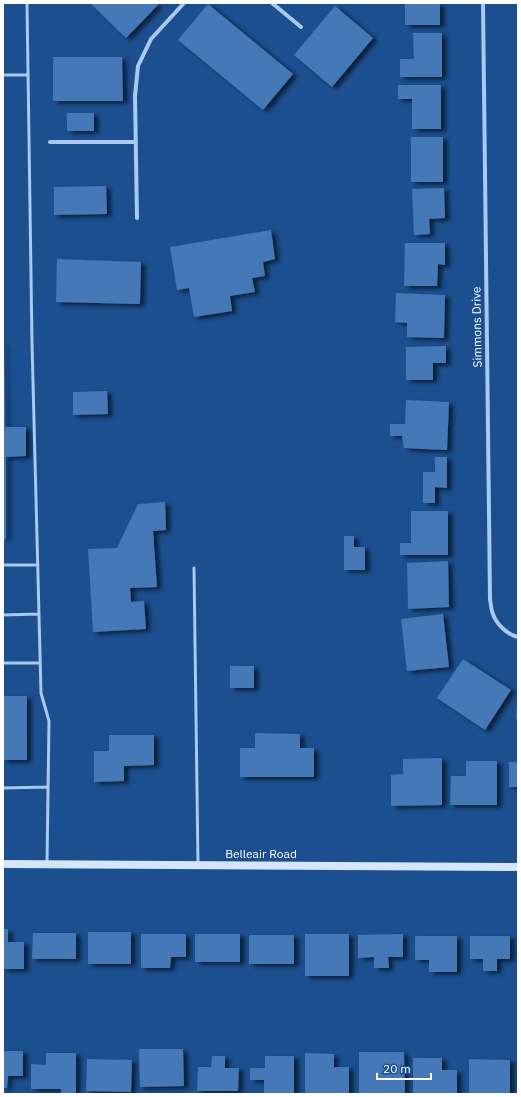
<svg xmlns="http://www.w3.org/2000/svg" width="521" height="1097" font-family="'IBM Plex Sans',sans-serif">
  <style>
    .building { fill: #4478b7; filter: url(#shadow) }
    .lines { fill: none; stroke-linecap: round; stroke-linejoin: round }
    .service { stroke: #a9c9ee; stroke-width: 3 }
    .minor { stroke: #a9c9ee; stroke-width: 4 }
    .secondary { stroke: #d6e6fa; stroke-width: 8 }
    .labels { text-anchor: middle; stroke-width: 3; stroke-linejoin: round; paint-order: stroke }
    .street-label { font-size: 12px; fill: #fff; stroke: #1b4f8f }
  </style>
  <defs>
    <filter id="shadow"><feDropShadow dx="4.5" dy="2.5" stdDeviation="2" flood-color="#0009"/></filter>
  </defs>
  <rect width="100%" height="100%" fill="#1b4f8f"/>
  <path class="building" d="M90,3H156L158,5L126,38Z
    M405,3H440V25H405Z
    M208,4L293,74L263,110L178,40Z
    M335,6L373,38L332,87L294,55Z
    M413,33H442V77H400V59H414Z
    M53,57H122L123,101H53Z
    M398,85H441V129H412V99H398Z
    M67,113H94V131H67Z
    M411,137H443V182H411Z
    M106,186L107,214L54,215V187Z
    M444,188L445,218L429,219L430,234L414,235L412,189Z
    M271,230L275,259L263,262L265,276L252,278L255,292L230,296L232,311L194,317L189,288L177,290L170,247Z
    M405,243H445V265L438,264L437,286H404Z
    M57,259L141,262L140,304L56,302Z
    M396,293L445,295L444,338L407,337V323L395,322Z
    M3,343H4L5,427H26V456L6,457V539H3Z
    M446,346V363H433V380H406V347Z
    M107,391L108,414L73,415V392Z
    M406,400L449,402L447,450L404,448L402,436H390V424H405Z
    M435,457H447V488L435,487V503H423V472H435Z
    M165,502L166,530L153,531L157,587L130,588L131,602L144,601L146,629L93,632L88,549L117,548L138,504Z
    M411,511H448V555H400V543H411Z
    M344,536H354V547H365V570H344Z
    M448,561L449,607L408,609L407,563Z
    M443,614L449,667L407,671L401,619Z
    M463,659L511,690L485,730L437,698Z
    M230,666H254V688H230Z
    M3,696H27V760H3Z
    M517,701H518V718H516Z
    M255,733L300,734V748H314V777H240V748H255Z
    M109,735H154V765L124,766V781L94,782V751H109Z
    M442,758V805L391,806V775L403,774V759Z
    M466,761H497V805H450L451,776H466Z
    M509,762H518V787H509Z
    M3,929H8V942H24V969H3Z
    M88,932H131V964H88Z
    M33,933H76V959H32Z
    M141,934H186V957H171L170,968H141Z
    M195,934H240V962H195Z
    M305,934H349V976H305Z
    M403,934V957H388L389,968H374V957L358,958V935Z
    M249,935H294V964H249Z
    M415,936H457V972H429V960H415Z
    M470,936H510V959H497V971H483V959H470Z
    M139,1049H183L184,1086L140,1087Z
    M3,1051H23V1076H8L7,1088H3Z
    M359,1052H404L405,1093L359,1094Z
    M46,1053H76V1094H61V1089H31V1064L46,1065Z
    M305,1053L334,1054V1067H349V1093H305Z
    M212,1056H225V1068H239L238,1091H197L198,1067H211Z
    M265,1056H294V1093H264V1080H250V1068H265Z
    M413,1058H442V1070H457V1093H413Z
    M87,1059L132,1060L131,1092L86,1091Z
    M469,1059L510,1060V1093H469Z"/>
  <g class="lines">
    <path class="service" d="M27,3L32,343L41,693L49,721L47,864
      M3,75H27
      M3,565H38
      M194,568L198,864
      M3,615L39,614
      M3,663H40
      M3,788L48,787"/>
    <path class="minor" d="M272,3L301,27
      M483,3L490,599C491,604 491,610 493,614C496,624 508,635 518,637
      M50,142H136
      M137,218L135,96L138,66L151,39L184,3"/>
    <path class="secondary" d="M3,864L518,867"/>
  </g>
  <g class="labels">
    <g class="street-label">
      <text transform="translate(477 327) rotate(-91)" y="4">Simmons Drive</text>
      <text x="261" y="858">Belleair Road</text>
    </g>
  </g>
  <rect width="521" height="1097" fill="none" stroke="#ffffff" stroke-width="8"/>
  <path d="M377 1073v6h54v-6" fill="none" stroke="#ffffff" stroke-width="2"/>
  <text x="383" y="1073" font-size="12" fill="#ffffff" stroke="#1b4f8f" stroke-width="3" paint-order="stroke">20 m</text>
</svg>
